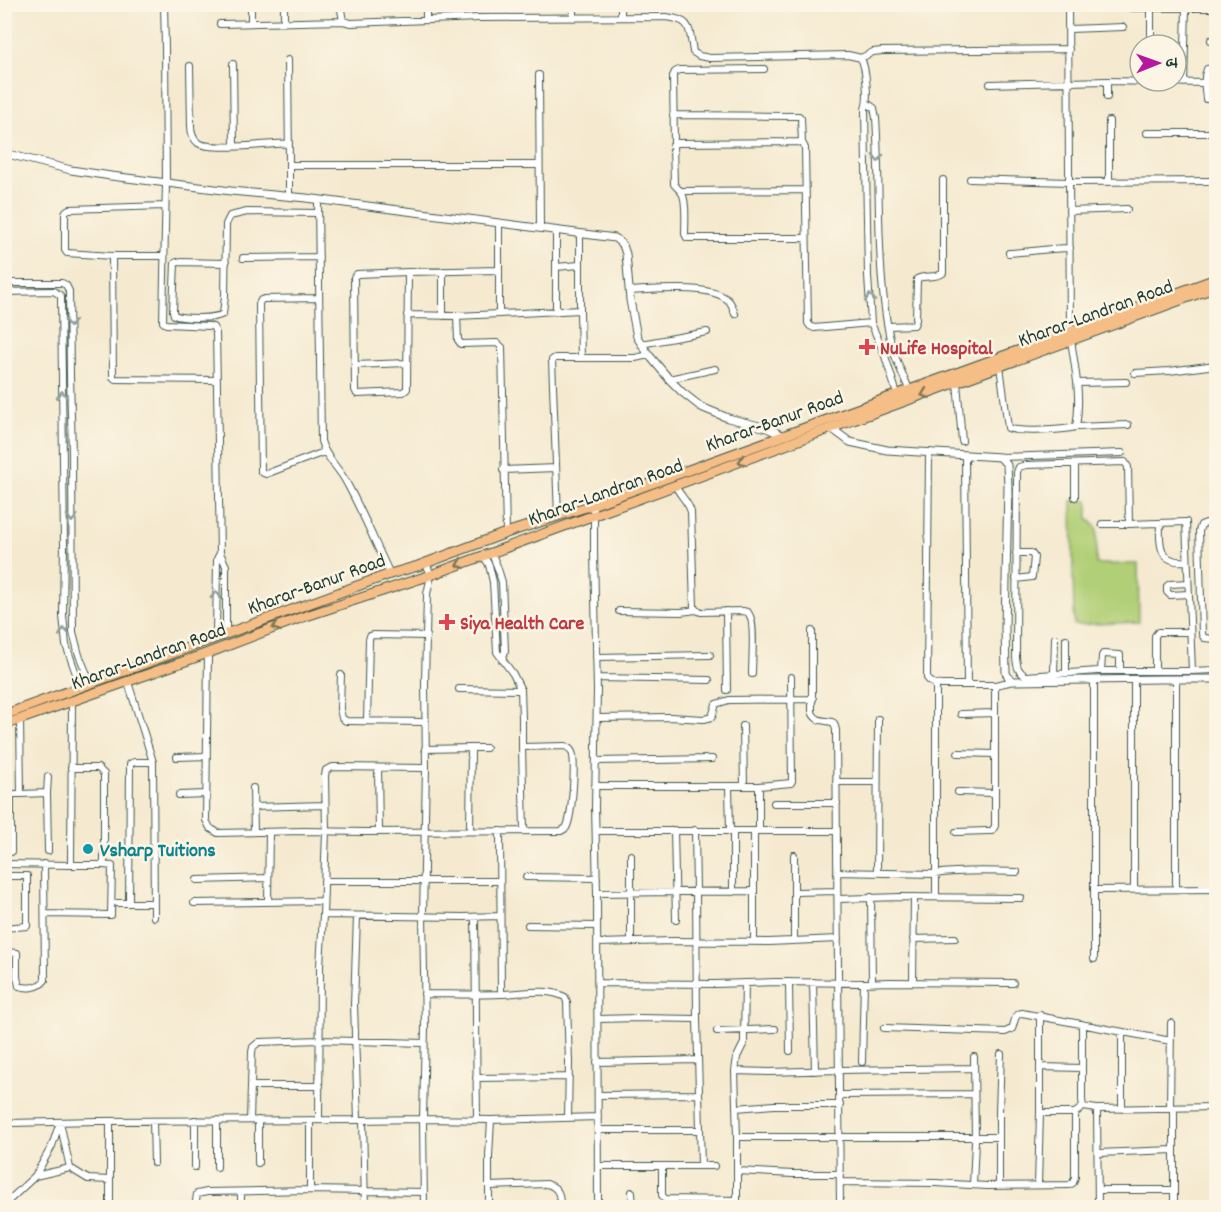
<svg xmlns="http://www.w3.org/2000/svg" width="1221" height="1212" font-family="Dekko,'Playpen Sans Deva',sans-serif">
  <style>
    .green { fill: #b1cf76; stroke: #688655; stroke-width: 1.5 }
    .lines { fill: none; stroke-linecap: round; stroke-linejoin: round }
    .minor-casing { stroke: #3f574b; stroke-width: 8 }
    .tertiary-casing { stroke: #3f574b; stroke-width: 9 }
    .trunk-casing { stroke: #3f574b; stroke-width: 11 }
    .minor { stroke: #fff; stroke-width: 6 }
    .tertiary { stroke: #fff; stroke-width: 7 }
    .trunk { stroke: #f6be87; stroke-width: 9 }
    .oneway { stroke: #8f9e9a }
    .oneway2 { stroke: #807759 }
    .health-dot { fill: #e0444e; stroke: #fcf5e5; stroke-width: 2 }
    .culture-dot { fill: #0f9aa8; stroke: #fcf5e5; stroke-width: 2 }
    .labels { text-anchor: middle; stroke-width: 5; stroke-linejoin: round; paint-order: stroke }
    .street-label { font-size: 20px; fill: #1f3d34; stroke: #fcf5e5 }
    .health-label { font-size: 20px; font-weight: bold; fill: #be3a42; stroke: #fcf5e5; text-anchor: start }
    .culture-label { font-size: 20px; font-weight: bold; fill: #0d838f; stroke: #fcf5e5; text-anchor: start }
  </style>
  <rect width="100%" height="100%" fill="#fcf5e5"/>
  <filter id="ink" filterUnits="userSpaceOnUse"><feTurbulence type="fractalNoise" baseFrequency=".0167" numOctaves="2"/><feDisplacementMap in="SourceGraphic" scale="12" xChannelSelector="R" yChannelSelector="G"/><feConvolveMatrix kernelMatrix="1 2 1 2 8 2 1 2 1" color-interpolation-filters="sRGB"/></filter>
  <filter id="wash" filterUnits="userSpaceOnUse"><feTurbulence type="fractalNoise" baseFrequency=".008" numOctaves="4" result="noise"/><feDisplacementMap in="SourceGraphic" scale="24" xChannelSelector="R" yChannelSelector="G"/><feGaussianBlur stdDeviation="1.35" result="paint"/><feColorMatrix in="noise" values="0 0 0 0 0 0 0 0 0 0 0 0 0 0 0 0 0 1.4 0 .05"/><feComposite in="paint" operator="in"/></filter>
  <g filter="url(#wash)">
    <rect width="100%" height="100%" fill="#f5ead0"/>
    <path class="green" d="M1072,501H1088V518L1097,528L1096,564H1138L1139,622L1074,625Z"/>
  </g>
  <g filter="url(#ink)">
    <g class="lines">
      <g class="minor-casing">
        <path id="minor" d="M164,4L165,48L166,183L163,322L166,324L210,326L213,327L216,333L220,553L226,566V635
          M284,4V23
          M340,4L343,21L351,23L479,18L666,17C692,20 689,28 693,52L699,56L710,58L848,55L861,58C866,68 869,98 865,109L868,276L871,323L884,353L897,394
          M426,4V20
          M621,4V17
          M1151,5V45
          M1131,8H1216
          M573,18V4
          M251,23V4
          M220,24L343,21
          M1069,29L1123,27
          M1211,40H1216
          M861,58L873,52L882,51L1069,49
          M288,60L289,165
          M233,64L234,146
          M190,66L191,126C191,132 192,138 198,143C211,151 271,144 289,143
          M1216,68L1207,69C1203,78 1205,89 1206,99H1216
          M539,75L540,228
          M1184,83L1186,9
          M990,84L1107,81L1205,83
          M1107,97V81
          M867,103L874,108L876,118C880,176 877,234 883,292C885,311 887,329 892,347C896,361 903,375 909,389
          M673,115L799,116L801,118L802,143
          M1109,121V182
          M1147,133H1216
          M674,144L673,76L675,72L679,70L764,69
          M970,179L1070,182L1216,181
          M681,191L805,190
          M289,196V165H539
          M318,200L321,441C325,457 337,466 345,480C362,510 375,543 390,574
          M1069,211L1127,209
          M499,223V314L457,316L458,340L461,344L497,343L502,347L506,533
          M556,230V312
          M806,238H687L685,234C685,225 687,198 681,192C679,189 676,187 674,184L673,145L676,143L799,142L803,144L805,148L808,323L810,326L814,328L871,323
          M1009,253C1029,252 1050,248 1070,248
          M112,256L113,377L115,379L217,380
          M164,256H112L67,253L65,250V213L66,211L69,209L165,206
          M243,258L319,257
          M226,263L177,262L175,263L173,311L174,315C183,319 215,319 223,314L225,296L226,224L230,216L247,212L318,213
          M556,267L579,265
          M408,272L357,274L354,277L355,390L357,394L403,392L407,389L408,272L499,270
          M4,283H62L66,285L69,291L70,376L72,454L73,632L79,655L91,684
          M629,291C653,290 712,283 729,301C732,304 733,309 735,314
          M4,292L54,291L61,296L64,545L63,616L66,645L81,688
          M318,298L264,299L261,300L259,304L261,472L266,474L324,452
          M499,314L580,310V233
          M407,315L457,316
          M443,316V271
          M888,326L914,325L916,320L917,279C924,274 936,279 943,273V180
          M641,344L707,332
          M581,358H635L649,355
          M355,365L407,363
          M1000,366L1008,428C1020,433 1063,430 1076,427C1082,395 1074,364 1070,333L1068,4
          M1135,373L1169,371L1216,365
          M669,379L715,369
          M957,382L962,441
          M1078,383L1126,382
          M1076,427L1128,425
          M929,454L927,678C931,684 936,685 942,685H995L1014,681
          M965,456L967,685
          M1000,457L1122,453
          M1075,464V497
          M503,470L556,468
          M675,485C679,495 688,501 691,512L694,607L696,610L701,612L743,611C747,612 748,611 750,616C755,625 752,662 752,674
          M592,505L594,514V552L597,690L595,807L597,893L598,1208
          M558,516L552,360L555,358H581L580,310
          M1160,523C1159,545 1159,564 1187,561
          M1216,523H1206L1201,525L1199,531L1202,634L1204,638L1216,639
          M1102,524H1129
          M491,552L497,566L502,582L505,651L502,660
          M1016,553H1031L1034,557L1032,577L1016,579
          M483,555L489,565L493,582L497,652L513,674L521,690L522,718V747L524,831
          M1188,583L1170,584L1167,586V592L1170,595L1189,594
          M619,611L681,612L696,610
          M726,611L727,690
          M812,631V712C816,722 824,720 832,722L834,723L836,730L840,1208
          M216,638L217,559L220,553
          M208,652L206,820L210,828L218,833L304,831L364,832L561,831L566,828C572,819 576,762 572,752C570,748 569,748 565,746L522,747
          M596,657L710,655
          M1101,671L1102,656L1103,654L1120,655V671
          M1155,671V636L1158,632H1190
          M1192,671L1186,522L1129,524L1128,467L1125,462L1026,465L1019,467L1017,472L1016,657C1017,666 1017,671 1026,676L1098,671H1192L1216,670
          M1066,673V639
          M1054,674L1055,638
          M341,675L340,709L342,718L346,721L425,722
          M597,678L709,680
          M1176,679V889
          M1094,680V959
          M128,682L153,762L154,917
          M459,689L521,690
          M961,714L995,713
          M597,718L670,717L704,719L712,717L716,704L729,700L813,699
          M20,719L21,794L47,793L48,851
          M367,721L369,640L370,636L373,635L427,636
          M743,726L744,786
          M471,748H486
          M425,749L471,748L470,831
          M958,753L995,754
          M177,757L207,756
          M596,761L712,759
          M378,768L379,832
          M426,768L333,767L326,770L325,776L326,831L323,915L463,917L500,916
          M836,782H877
          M595,786H759L791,783L792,781L791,677
          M729,786L730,831
          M759,786V831
          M253,788L254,832
          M958,792L995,793
          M47,793L48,777
          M179,795L206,794
          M774,803H837
          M253,807L325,805
          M674,830L676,920
          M695,830L696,891L697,1019L701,1166
          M500,831L501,994
          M596,831H837
          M754,831V942
          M956,832L988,831H992L995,826V685
          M11,852V794H21
          M631,855V941
          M4,864L71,865L72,702
          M71,865H104V774L98,768H71
          M837,872L935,874C960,870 991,871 1017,872
          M877,873L878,719
          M4,876H27V926L4,928
          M526,877L597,878
          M197,880L268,878
          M324,881H500
          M1134,889V679
          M1095,890L1216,889
          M733,892V831
          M795,892L837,891
          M597,893L753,891
          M871,897L872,982
          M936,897V685
          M838,899L900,897L1021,898
          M268,902L269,832
          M117,903H153
          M129,903L130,764L134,762H153
          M194,903L323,901
          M45,914L111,915L112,866L104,865
          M357,916L354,1005L358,1120
          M475,917L477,1119
          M528,925L597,926
          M913,939L955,938
          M794,940V855
          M598,943L673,941L769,942L838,939
          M4,952L17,953V977L19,986C28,989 39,988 45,980L44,864
          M913,981L914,897
          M789,982L790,1051
          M813,982L815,1071
          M598,983L715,984L776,982L864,983L888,982L1013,983
          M424,994C449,994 475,995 500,994C520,994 547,987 565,997L567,1002L569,1062L568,1118
          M1040,1015V1113H1075L1083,1107L1097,1109L1216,1107
          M598,1019L637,1018L697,1019
          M1082,1024V1100L1083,1107
          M884,1028L1005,1032L1012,1029C1015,1022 1014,1014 1022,1013L1171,1041
          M717,1031L775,1029
          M1122,1032V1109
          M597,1062L698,1060
          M862,1062L864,983
          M1040,1067L1082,1068
          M735,1071L769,1072L840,1070L974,1068
          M476,1078L568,1077
          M251,1086H320
          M598,1095L698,1094
          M840,1095L974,1094
          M736,1108L774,1105H840
          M1170,1108L1171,1023
          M1174,1108V1208
          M1097,1109L1098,1208
          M195,1120V1167
          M217,1120V1167
          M250,1120L252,1052L253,1047L259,1042L320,1040L424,1043
          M258,1120V1163
          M310,1120V1190
          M319,1120L320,966L323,915
          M363,1120L365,1208
          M153,1121L154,1163
          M60,1122L70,1168L88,1179L110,1180
          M10,1123L97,1121L358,1120L423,1119L491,1120L598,1117
          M599,1130H700
          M737,1137H999
          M1098,1153L1174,1150
          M598,1166H714
          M662,1167V1195L665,1199L737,1200
          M737,1171L793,1174H840
          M35,1176L70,1168
          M840,1182L936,1183L987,1186L1069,1185L1073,1183L1075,1177V1113
          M973,1185L975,1141L974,1057
          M999,1185V1111L1001,1054
          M1038,1185L1040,1113
          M489,1186L547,1184C560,1188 560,1196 560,1208
          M1098,1190H1174
          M241,1192V1208
          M632,1192L633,1208
          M4,1205L35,1176L52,1146L60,1122
          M110,1208V1121
          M195,1208L197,1194L207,1192L310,1190L424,1192
          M424,1208L423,1119L425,1027L423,916L426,768L425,682L427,594L431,575L426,563
          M489,1208V1156L491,1120
          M737,1208V1137L735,1071L737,1057L744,1043V1038L745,983"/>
      </g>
      <g class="tertiary-casing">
        <path id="tertiary" d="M4,153L71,170L111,176L231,191L306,198L615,238L623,245L626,254L630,300L637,337L649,355L669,379L682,392L701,407L728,418L767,428L784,436
          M831,428L850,442L887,450L1000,457L1007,465L1008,486L1005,627L1006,673L1009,678L1014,681L1161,679H1216"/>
      </g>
      <g class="trunk-casing">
        <path id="trunk" d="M4,715L390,574L418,566L506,533L592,505L1216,279
          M4,725L208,653L300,618L431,575L1216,287"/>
      </g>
      <use href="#minor" class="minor"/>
      <use href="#tertiary" class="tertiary"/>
      <use href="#trunk" class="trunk"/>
    </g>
    <defs><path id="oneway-chevron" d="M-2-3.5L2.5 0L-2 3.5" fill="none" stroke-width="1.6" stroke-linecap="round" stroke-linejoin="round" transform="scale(1.5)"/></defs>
    <g class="oneway">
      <use href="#oneway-chevron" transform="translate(878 158) rotate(89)"/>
      <use href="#oneway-chevron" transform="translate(870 298) rotate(-94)"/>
      <use href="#oneway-chevron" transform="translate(70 323) rotate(89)"/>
      <use href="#oneway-chevron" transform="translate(62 395) rotate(-90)"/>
      <use href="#oneway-chevron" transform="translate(72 518) rotate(91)"/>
      <use href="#oneway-chevron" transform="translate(216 595) rotate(-90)"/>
      <use href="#oneway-chevron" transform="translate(64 632) rotate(-96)"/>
    </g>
    <g class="oneway2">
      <use href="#oneway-chevron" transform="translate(925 394) rotate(160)"/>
      <use href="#oneway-chevron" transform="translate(742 461) rotate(160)"/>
      <use href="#oneway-chevron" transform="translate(460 564) rotate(159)"/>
      <use href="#oneway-chevron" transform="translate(276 627) rotate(159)"/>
    </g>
  </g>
  <g class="health-dot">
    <path d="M864 338h6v6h6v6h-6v6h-6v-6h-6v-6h6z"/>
    <path d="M444 613h6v6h6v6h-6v6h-6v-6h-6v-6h6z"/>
  </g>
  <circle class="culture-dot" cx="88" cy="849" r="6"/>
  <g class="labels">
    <g class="street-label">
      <text transform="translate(1095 312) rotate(-20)" y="7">Kharar-Landran Road</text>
      <text transform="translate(774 420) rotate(-20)" y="7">Kharar-Banur Road</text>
      <text transform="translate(605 491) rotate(-20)" y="7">Kharar-Landran Road</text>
      <text transform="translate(316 583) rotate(-20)" y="7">Kharar-Banur Road</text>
      <text transform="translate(148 655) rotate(-20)" y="7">Kharar-Landran Road</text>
    </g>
    <g class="health-label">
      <text x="880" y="354">NuLife Hospital</text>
      <text x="460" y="629">Siya Health Care</text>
    </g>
    <g class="culture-label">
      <text x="100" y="856">Vsharp Tuitions</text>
    </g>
  </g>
  <rect width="1221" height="1212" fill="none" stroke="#fcf5e5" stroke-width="24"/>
  <g transform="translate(1158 63) rotate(89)"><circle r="28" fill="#fcf5e5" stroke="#a4ab9e" stroke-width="1.5"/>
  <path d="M0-4.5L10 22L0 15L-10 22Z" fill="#b5179e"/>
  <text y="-9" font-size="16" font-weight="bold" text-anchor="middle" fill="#1f3d34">उ</text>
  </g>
</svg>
